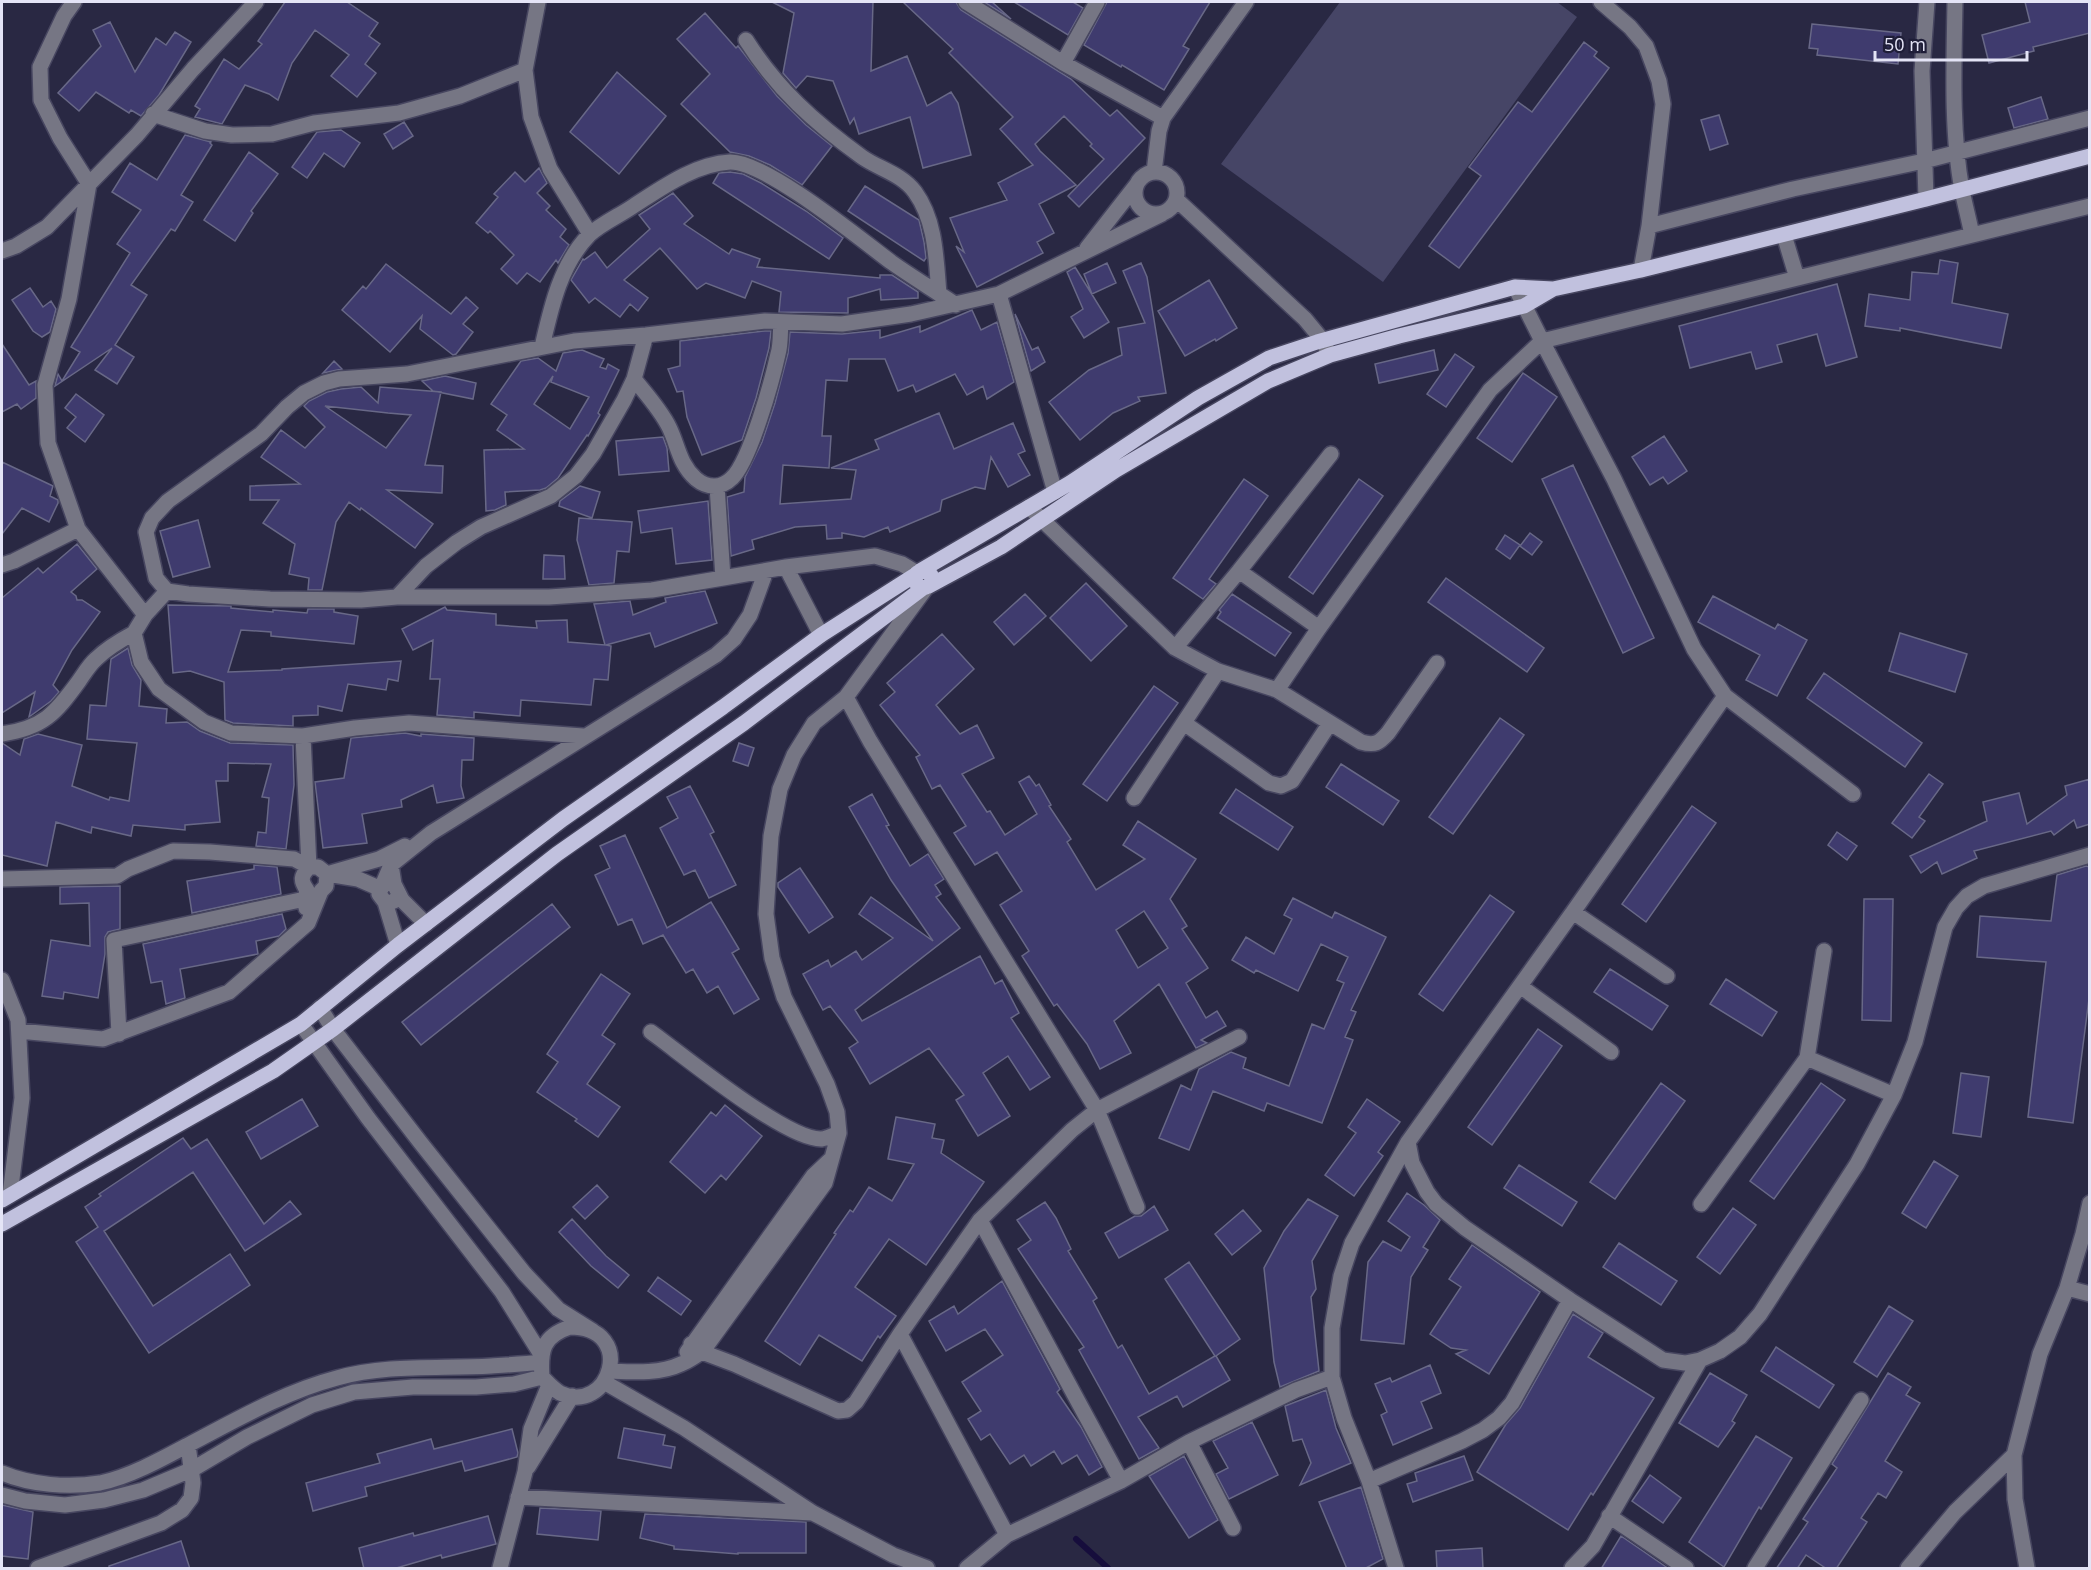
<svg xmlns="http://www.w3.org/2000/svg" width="2091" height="1570" font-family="'Open Sans',sans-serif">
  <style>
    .green { fill: #464566 }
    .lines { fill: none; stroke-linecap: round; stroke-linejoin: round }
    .stream { stroke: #160d3c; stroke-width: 6 }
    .building { fill: #3f3b6e; stroke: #686887; stroke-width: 1.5; fill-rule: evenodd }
    .minor-casing { stroke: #474660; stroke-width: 18 }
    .major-casing { stroke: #474660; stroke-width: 18 }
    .minor { stroke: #767684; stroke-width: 15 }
    .major { stroke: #c1c1de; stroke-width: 15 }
  </style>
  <rect width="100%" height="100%" fill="#292843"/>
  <path class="green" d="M1340,2H1557L1577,17L1383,282L1221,164Z"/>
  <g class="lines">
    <path class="stream" d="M1076,1539L1108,1568"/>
  </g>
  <path class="building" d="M285,2H347L378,23L369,36L380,44L365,64L376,73L357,97L331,76L349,55L315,30L292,63L278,100L269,94L245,85L222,124L195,117L200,109L195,106L224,59L239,69L262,44L258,41Z
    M772,2H873L871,71L907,56L927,106L951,92L958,103L971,155L923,168L910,117L859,134L854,118L850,124L833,81L807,76L796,88L783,73L794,13Z
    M903,2H956L961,10L1071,79L1110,116L1117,110L1145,138L1079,207L1068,196L1104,159L1090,146L1092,144L1064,116L1035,144L1040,151L1076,185L1039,204L1054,233L1037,242L1043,253L977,287L956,246L964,252L950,218L1007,200L998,183L1033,165L1000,129L1013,117L949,53L953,49Z
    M984,2H992L1011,19Z
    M1014,2H1073L1083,8L1068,35Z
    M1107,2H1210L1183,46L1189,49L1164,90L1122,65L1121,67L1084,45Z
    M2025,2H2090V33L2033,47L2034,51L1989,63L1982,35L2030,22Z
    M705,13L736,48L738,46L777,96L806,125L832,146L802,185L770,165L749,156L730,152L681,104L710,74L677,39Z
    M110,22L135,72L156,38L166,45L175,32L191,42L159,95L141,116L131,110L129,113L96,92L79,111L58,93L101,46L93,30Z
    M1812,24L1901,33L1898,64L1817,55L1818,49L1809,48Z
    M1584,42L1597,52L1594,56L1609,68L1459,268L1429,246L1481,176L1469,167L1518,102L1532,112Z
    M617,72L666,116L619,174L570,132Z
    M2041,97L2048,119L2014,128L2008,108Z
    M1719,115L1728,144L1710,150L1701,120Z
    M404,122L413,136L393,149L384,134Z
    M341,130L360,143L344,167L324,153L307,178L292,167L317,132Z
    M185,135L211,142L210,143L212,145L181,195L193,202L175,231L171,229L131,285L147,295L115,345L134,357L117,384L95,370L112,348L55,386L58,374L62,381L80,352L71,347L130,253L117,244L141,210L112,192L130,163L157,180Z
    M249,152L278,174L251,211L253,213L235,241L204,220Z
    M539,168L547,183L537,193L550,206L546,210L566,229L560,237L569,245L558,263L556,260L540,282L527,273L517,284L501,269L514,255L490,231L488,233L476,223L498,197L494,194L515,172L525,182Z
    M730,172L743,174L761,183L806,211L843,238L829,259L713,183L719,173Z
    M865,186L919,220L924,242L926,258L924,261L848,211Z
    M673,193L693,216L684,224L729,254L732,249L760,259L757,267L880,278V275H892L918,292V298L881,300L880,289L848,298V313L779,312L781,292L752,281L745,298L706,283L697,289L660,248L624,280L648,298L638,311L630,304L620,317L595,298L589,303L571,280L583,259L584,260L595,252L607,268L650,229L639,215Z
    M1940,260L1958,263L1952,303L2008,314L2001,348L1900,328V331L1865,326L1869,294L1910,300L1912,272L1938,274Z
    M1107,263L1116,283L1092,294L1084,274Z
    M1141,263L1147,277L1166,393L1138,397L1140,401L1113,413L1080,440L1049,402L1089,370L1122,355L1118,328L1145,323L1123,271Z
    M386,264L451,314L466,297L478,308L463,324L473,332L456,354L453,355L420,329L422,316L390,352L342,310L363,286L366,289Z
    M1075,267L1109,322L1084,338L1071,317L1083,309L1067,272Z
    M1209,280L1237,328L1216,341L1215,339L1185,356L1158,311Z
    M1837,284L1857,357L1826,366L1817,334L1777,345L1782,362L1756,369L1751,352L1690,368L1679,326Z
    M30,288L43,307L51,301L56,309L50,332L42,337L33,331L12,300Z
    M972,310L981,330L997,322L1014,382L987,399L983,386L967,395L955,374L916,392L913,385L898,391L885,359H849L847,381L826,380L822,436H831L829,468L783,465L780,504L851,499L856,470L831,468L879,449L875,440L939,413L954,449L1013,423L1025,451L1018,454L1030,475L1008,487L991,457L985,489L975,487L942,500L940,511L890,532L888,527L864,537L842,533V538L827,539L826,525L795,527L752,540L754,549L731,556L727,497L744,492L745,477L762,442L775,403L788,353L790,332L842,334L880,330V338L920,326V332Z
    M1015,314L1032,350L1038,347L1045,362L1031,371Z
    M765,331H771L769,348L756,398L742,440L702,455L687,417L683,391L677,392L668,369L680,366V341Z
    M2,344L29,385L36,381V398L21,409L17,404L2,412Z
    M582,350L604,359L600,367L606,369L608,364L619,370L598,413L600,415L588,436L587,435L558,478L546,488L540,490L505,492L506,505L495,510L486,511L484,450L524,449L497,430L507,415L491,404L521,361L538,358L556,371L563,353ZM553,376L551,382L589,397L570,429L534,404Z
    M1434,350L1438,370L1379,383L1375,364Z
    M1455,354L1474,367L1446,407L1427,394Z
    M334,361L342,369L323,373Z
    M1523,373L1557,397L1512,462L1477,438Z
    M445,376L476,383L473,399L433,391L422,381Z
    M361,387L378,403L380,387L441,392L425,465L443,466L442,493L387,490L433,524L415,548L361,508L360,510L349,502L336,522L322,590H308L309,578L289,574L295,544L263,523L279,500H250V486L300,484L261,457L281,430L305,448L325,427L304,406L309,401L327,392L341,389ZM325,406L388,413L411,415L386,448Z
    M76,394L104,415L85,442L67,428L76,417L65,408Z
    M1664,436L1687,471L1668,484L1663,477L1650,485L1632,457Z
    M663,437L667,448L669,471L619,475L616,441Z
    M2,462L53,486L50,496L58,500V503L49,522L22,508L2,534Z
    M1573,465L1654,638L1623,653L1542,479Z
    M1244,479L1268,496L1209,579L1216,584L1203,599L1173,578Z
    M1359,479L1383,496L1313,594L1289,577Z
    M580,486L600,492L592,518L559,506L560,501Z
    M708,501L712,560L676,564L672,528L641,533L638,511Z
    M579,518L632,522L629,552L617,551L614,583L589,585L577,540Z
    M198,520L210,567L173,577L160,531Z
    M1530,533L1542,542L1532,555L1520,546Z
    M1505,535L1520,545L1510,559L1496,549Z
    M77,544L97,569L71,592L76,596L77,600H82L100,612L72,650L53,685L59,692L51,701L29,717L35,692L2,713V598L38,568L43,573Z
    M544,555L564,556L565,579H543Z
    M1446,578L1544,648L1527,672L1428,602Z
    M1086,583L1127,626L1091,661L1050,618Z
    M705,591L717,623L655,647L650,633L606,645L611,646L608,680L594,679L591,705L521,700L520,716L474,712V718L437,715L440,679H430L433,640L413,650L402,629L445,607L447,610L496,614V625L537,628L536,621L567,620L568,642L605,645L594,604L630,601L633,615L666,602L665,598Z
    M1025,594L1046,616L1014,645L994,622Z
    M1232,594L1291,633L1275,656L1217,618L1221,612L1219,610Z
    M1713,596L1775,629L1778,624L1807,640L1777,696L1746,680L1760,655L1698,622Z
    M168,605L231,606V608L273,612V610L307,613L308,609H334V612L358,616L354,644L271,636V632L241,630L228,672L282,670V669L401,661L398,681L388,679L386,690L348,684L342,711L318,706V715L293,716V726L233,723L225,720L224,682L190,671L173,673Z
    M1900,633L1967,654L1955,692L1889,671Z
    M942,634L974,669L936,705L960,734L977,725L994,758L962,774L987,812L990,811L1005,835L1037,814L1019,782L1029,776L1036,786L1039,784L1051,805L1049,806L1071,839L1067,842L1096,890L1145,859L1123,845L1138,821L1196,859L1170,899L1187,926L1182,929L1208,968L1186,983L1206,1018L1217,1011L1226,1026L1201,1040L1207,1043L1196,1048L1159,984L1114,1021L1131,1053L1100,1069L1087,1044L1057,1004L1054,1006L1022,956L1029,951L1000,905L1022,891L997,852L975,865L954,833L966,826L940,785L932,789L916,757L920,755L880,705L895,692L887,683ZM1144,911L1168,948L1138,968L1116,930Z
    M128,648L132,665L141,680L139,706L167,709L166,723L187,722L200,731L230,743L293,745L294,785L286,849L256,846L258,832L266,833L269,798L262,797L271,764L228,763V781H216L220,822L185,825V830L133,825L131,836L92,827L91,833L56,822L47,866L2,855V743L20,755L24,739L38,734L82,745L72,786L109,800L110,797L129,801L137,743L87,739L90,705L106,706L111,659Z
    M1824,673L1922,743L1905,767L1807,698Z
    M1154,686L1178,703L1107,801L1083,784Z
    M1500,718L1524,735L1453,834L1429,817Z
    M405,733L421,736V734L474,738L473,760H462L461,786L464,798L437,803L433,785L401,800L402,807L362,814L367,843L323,848L315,782L344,778L351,738Z
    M739,743L754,748L748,766L733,761Z
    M1341,764L1399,801L1383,825L1326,787Z
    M1929,774L1943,784L1919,817L1925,821L1912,838L1892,823Z
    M2090,779V824L2077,828L2074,820L2054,835L2051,831L1974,851L1977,858L1942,874L1937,862L1921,873L1910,856L1987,821L1983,802L2019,793L2027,824L2067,795L2065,786Z
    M690,786L714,832L710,834L736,885L709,898L695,870L684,875L660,828L678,818L667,797Z
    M1236,789L1293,827L1278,850L1220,813Z
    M872,794L889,825L886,826L910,866L928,854L944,879L935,885L941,894L936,897L960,928L855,1010L862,1021L980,956L995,984L1002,980L1019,1013L1011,1018L1050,1077L1030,1090L1008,1056L983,1073L1010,1116L978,1136L956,1100L964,1095L929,1048L870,1084L849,1048L858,1042L830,1006L823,1010L803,974L828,960L831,967L856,951L862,960L893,938L859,914L871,897L933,941L891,880L849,807Z
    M1692,806L1716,823L1646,922L1622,904Z
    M1837,832L1857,846L1847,860L1828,845Z
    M625,835L667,928L711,902L739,949L732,953L759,999L734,1014L718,986L707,993L693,969L686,973L663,935L643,944L632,919L618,925L595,875L610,868L600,846Z
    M254,865L277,867L281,894L192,913L187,881L254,869Z
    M2086,866L2090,867V991L2073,1123L2028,1117L2046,962L1977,957L1980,916L2051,921L2057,875Z
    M800,868L833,917L809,933L778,887V883Z
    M120,886V929L108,932L105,937V954L98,998L64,992L63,999L42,996L51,940L90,946L89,903L60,904V887Z
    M1490,895L1514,912L1443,1011L1419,994Z
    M1293,898L1332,918L1335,912L1386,937L1351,1010L1356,1012L1345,1037L1353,1040L1322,1123L1267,1103L1264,1111L1213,1091L1189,1150L1159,1138L1181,1085L1191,1090L1199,1069L1231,1052L1246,1058L1243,1068L1289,1086L1312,1024L1324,1029L1344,983L1337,980L1348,957L1321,944L1298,991L1256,970L1254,973L1232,960L1246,937L1274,954L1292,919L1284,915Z
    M1864,899H1893L1891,1021L1862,1020Z
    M552,904L570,927L421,1045L402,1022Z
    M282,914L286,929L279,936L256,941L258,954L180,969L185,998L166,1004L162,981L151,983L143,944Z
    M1610,969L1668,1006L1652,1030L1594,992Z
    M601,974L630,994L602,1035L615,1044L587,1084L620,1107L598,1137L575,1121L577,1119L537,1092L558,1062L547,1054Z
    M1726,979L1777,1012L1762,1036L1710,1004Z
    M1538,1029L1562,1046L1492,1145L1468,1127Z
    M1961,1073L1989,1077L1981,1137L1953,1133Z
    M1661,1083L1685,1101L1615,1199L1590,1182Z
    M1821,1083L1845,1100L1774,1199L1750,1181Z
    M302,1099L318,1126L261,1159L246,1132Z
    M1367,1099L1400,1122L1378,1152L1383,1156L1354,1196L1325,1175L1356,1133L1348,1127Z
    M725,1105L762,1136L726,1180L721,1175L705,1193L670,1162L711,1112L716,1116Z
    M896,1117L935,1124L932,1138L944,1140L941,1153L984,1182L926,1265L889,1239L855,1287L896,1316L880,1338L878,1336L862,1361L819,1335L800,1365L765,1341L836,1234L834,1233L850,1210L853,1212L869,1187L892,1201L914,1164L888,1159Z
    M183,1138L191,1149L207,1139L264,1224L290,1201L301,1214L245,1251L193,1172L104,1231L153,1306L230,1254L250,1285L149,1353L76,1242L98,1227L85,1207L101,1196L99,1194Z
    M1934,1161L1958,1176L1926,1228L1902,1213Z
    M1519,1165L1577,1202L1562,1226L1504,1188Z
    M597,1185L608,1197L585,1219L573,1207Z
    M1407,1193L1424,1205L1440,1220L1423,1247L1428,1250L1411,1277L1404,1344L1361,1340L1368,1262L1383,1241L1401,1251L1410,1237L1388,1221Z
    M1308,1199L1338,1216L1312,1261L1316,1289L1311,1297L1319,1371L1280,1387L1274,1362L1264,1268L1284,1231Z
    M1045,1202L1056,1218L1071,1249L1068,1251L1097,1298L1093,1301L1118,1348L1122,1345L1149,1394L1215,1356L1165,1279L1189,1262L1240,1339L1216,1356L1230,1380L1183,1407L1177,1396L1138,1417L1159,1448L1139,1459L1079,1350L1084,1347L1018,1249L1031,1240L1017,1220Z
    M1154,1206L1168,1230L1119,1258L1105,1233L1135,1216H1141Z
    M1733,1208L1756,1225L1720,1274L1697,1257Z
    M1243,1210L1261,1231L1232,1255L1215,1234Z
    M572,1219L606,1256L629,1275L618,1288L591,1266L559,1232Z
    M1619,1243L1677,1281L1661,1305L1603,1267Z
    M1472,1245L1540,1292L1489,1374L1456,1354L1466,1350L1451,1348L1430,1334L1461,1287L1449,1279Z
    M658,1277L691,1301L681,1315L648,1291Z
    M1002,1281L1060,1389L1057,1392L1081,1427L1102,1467L1089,1475L1077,1455L1062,1464L1054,1451L1031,1466L1024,1455L1010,1464L990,1434L981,1440L968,1419L981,1411L962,1382L1003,1355L985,1329L946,1351L929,1321L954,1306L958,1314Z
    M1889,1306L1913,1321L1877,1377L1854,1362Z
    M1573,1314L1603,1333L1588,1357L1654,1398L1593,1495L1591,1493L1568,1530L1477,1472L1506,1424L1520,1408Z
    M1776,1347L1834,1385L1819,1408L1761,1371Z
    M1430,1365L1441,1393L1421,1402L1432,1428L1393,1445L1381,1415L1387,1412L1375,1384L1390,1378L1392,1382Z
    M1710,1373L1747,1395L1732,1421L1735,1423L1718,1447L1679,1423Z
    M1888,1373L1911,1387L1906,1395L1920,1403L1885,1461L1902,1472L1886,1498L1878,1493L1861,1518L1867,1522L1836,1569H1827L1806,1555L1797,1569H1776L1808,1522L1803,1519L1837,1468L1832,1464Z
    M1326,1390L1336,1428L1351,1463L1300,1485L1311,1463L1302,1439L1293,1441L1285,1406Z
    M1252,1422L1278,1475L1229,1499L1216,1474L1228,1468L1213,1441Z
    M624,1428L665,1435L663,1445L675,1447L671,1468L618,1458Z
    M512,1429L518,1453L517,1457L465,1471L462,1461L365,1487L367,1496L313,1511L306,1483L380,1463L377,1454L431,1439L434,1449Z
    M1756,1436L1792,1458L1761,1509L1759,1507L1724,1567L1689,1542Z
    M1184,1456L1218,1520L1189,1538L1149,1476Z
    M1464,1456L1473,1480L1413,1502L1407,1484L1417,1481L1415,1473Z
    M1650,1475L1681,1498L1663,1523L1632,1501Z
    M1361,1487L1383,1559L1364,1569H1347L1319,1502Z
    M2,1505L33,1512L28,1559L2,1556Z
    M540,1508L601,1511L598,1540L537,1534Z
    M645,1514L806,1522V1553H738V1554L674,1549V1546L640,1538Z
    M488,1516L496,1544L442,1558L441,1555L393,1569H364L359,1548L413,1533L414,1536Z
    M1621,1536L1669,1569H1601Z
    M181,1541L190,1569H109V1566Z
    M1482,1548L1483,1569H1437L1436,1551Z"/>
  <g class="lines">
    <g class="minor-casing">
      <path id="minor" d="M74,2L64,16L40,67L41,100L60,138L89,184L69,299L45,385L48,443L78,529L145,615
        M538,2L525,70L531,117L550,169L590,234
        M966,2L1063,63L1163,118
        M1601,2L1630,27L1646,46L1659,81L1663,104L1649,226L1641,270
        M1955,2C1954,62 1951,131 1962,190C1965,205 1969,220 1972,235
        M746,40C777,89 815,123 862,157C879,169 902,174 915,192C936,221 936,259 939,294
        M1063,63L1097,2
        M153,114L205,131L232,135L272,134L314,123L399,113L460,96L525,70
        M1135 193a21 21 0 1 1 42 0a21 21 0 1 1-42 0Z
        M1154,172L1159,131L1163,118L1246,2
        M1926,199L1922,71L1927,2
        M1177,200L1305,319L1324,342L1327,350
        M1649,226L1793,189L1924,161L2090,118
        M1784,235L1797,278
        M1087,248L1137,184
        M2,251L16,246L47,227L137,135L193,69L256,2
        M999,294L1055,492
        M542,347C551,308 560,265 589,235C602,223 621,215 635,205C663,187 695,164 730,162C765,161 859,238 891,262C912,277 934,290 956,305
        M634,379C646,394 660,409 669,427C678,445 679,464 696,479C707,488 721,489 732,478C750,461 772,381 778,354C781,344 780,333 781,322
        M717,486L723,578L652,590L549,597H397L361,600L270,599L188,594L167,591L156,578L146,532L152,518L168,501L261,434L287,407L304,393L324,383L339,379L407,374L574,341L646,335L765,321L842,324L911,314L999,294L1162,214
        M1029,507L1175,648L1218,671L1277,690L1361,742C1375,746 1379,743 1388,733L1437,663
        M2,565L14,561L78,529
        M786,567L821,635
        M1239,571L1319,628
        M723,578L786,567L875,556L902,564L917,573
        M167,591L145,615L134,633L141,662L159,689L204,722L231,733L303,736L355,728L409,723L583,736
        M397,597L426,566L457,542L481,527L551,496L576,476L593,454L624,400L634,379L646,335
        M1175,648L1239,571L1331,454
        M1277,690L1319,628L1490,390L1542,341L1515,287
        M1725,696L1573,912L1408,1142L1412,1163L1427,1192L1436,1204L1465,1228L1570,1300L1663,1360L1685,1363L1700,1360L1720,1351L1740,1337L1760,1314L1857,1164L1894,1095L1915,1042L1945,927L1956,908L1967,896L1984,886L2090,855
        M846,697L870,741L1097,1110L1137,1207
        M1184,723L1269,783L1281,786L1292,781L1330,723
        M2,734C43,728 55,714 79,681C84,674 89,665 96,659C107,648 121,640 134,633
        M303,736L309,867C301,876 300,880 307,890L305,899L306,908
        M1853,794L1725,696L1694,649L1614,479L1542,341L2090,206
        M1134,798L1218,671
        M391,865L394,884L399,894C396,901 393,903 385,902L379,894L382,886L388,883L394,884
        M2,879L117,876L128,869L173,851L210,852L294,859L309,867H318L327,874L358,879L381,889
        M382,886L391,865L431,833L716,655L734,639L750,615L766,571
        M399,894L402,900L426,924
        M385,902L398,945
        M1573,912L1667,976
        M2,980L18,1020L22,1098L10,1195
        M1520,986L1611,1052
        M320,1008L333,1029L420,1142L524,1273L558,1309L593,1331
        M301,1024L368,1118L502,1292L542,1356
        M19,1031L103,1039L229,992L308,923L321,891L326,886L327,874L379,859L405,846
        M651,1032C683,1055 787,1141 822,1139C827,1138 834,1135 839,1133
        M119,1034L114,940L305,899
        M1807,1058L1894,1095
        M1701,1204L1807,1058L1824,951
        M980,1220L1121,1481
        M2067,1288L2090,1294
        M570,1327C638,1327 610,1417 560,1393C553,1389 547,1382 542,1377C540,1350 543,1336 570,1327Z
        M900,1334L1007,1535
        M691,1344L702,1352L734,1364L838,1411L847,1410L856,1402L900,1334L980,1220L1072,1130L1097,1110L1239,1037
        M687,1352L813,1176L830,1160
        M610,1371C633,1372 660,1374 681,1364C689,1361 695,1356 702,1352L825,1183L839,1133L837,1112L827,1084L784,997L772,958L766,914L771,836L780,789L794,755L814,723L846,697L926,588
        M604,1382L684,1428L813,1513L893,1555L927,1568
        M1189,1442L1233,1528
        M528,1467L572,1396
        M2,1473C31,1485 68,1488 100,1483C129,1477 162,1459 188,1445C236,1420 284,1392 337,1378C387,1364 439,1369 491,1366C507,1365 524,1364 541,1362
        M1369,1481L1462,1441L1483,1430L1499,1418L1512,1403L1570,1300
        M2,1495L25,1501L65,1505L104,1500L143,1490L193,1469L247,1437L312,1405L354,1392L413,1387H476L514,1384L542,1377
        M518,1497L812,1513
        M1609,1516L1686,1568
        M38,1568L161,1523L182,1510L191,1498L193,1483L188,1445
        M500,1568L525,1472L531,1429L549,1385
        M967,1568L1007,1535L1121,1481L1189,1442L1296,1390L1332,1377
        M1396,1568L1369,1481L1344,1418L1332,1377V1328L1341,1276L1352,1243L1408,1142
        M1572,1568L1593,1546L1700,1360
        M1755,1568L1861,1400
        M1908,1568L1955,1512L2014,1455
        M2027,1568L2015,1499L2014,1455L2040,1354L2067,1288L2083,1234L2090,1203"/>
    </g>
    <g class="major-casing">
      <path id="major" d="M920,571L1070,483L1198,398L1269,358L1317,342L1515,287L1553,289L1641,270L1926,199L2090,156
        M929,586L1001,547L1116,470L1268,381L1330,355L1399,336L1524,306L1553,289
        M2,1200L301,1024L398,945L563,819L723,707L821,635L915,575
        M2,1224L273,1071L333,1029L557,854L744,723L923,588C939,584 932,566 917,573L915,581L918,586L923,588"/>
    </g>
    <use href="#minor" class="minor"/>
    <use href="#major" class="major"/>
  </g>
  <rect width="2091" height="1570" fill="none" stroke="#e4e4f6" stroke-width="6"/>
  <path d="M1875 51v9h152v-9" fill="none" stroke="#e4e4f6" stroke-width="3"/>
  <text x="1884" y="51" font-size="18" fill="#e4e4f6" stroke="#1f1e38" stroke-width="4.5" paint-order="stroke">50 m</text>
</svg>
